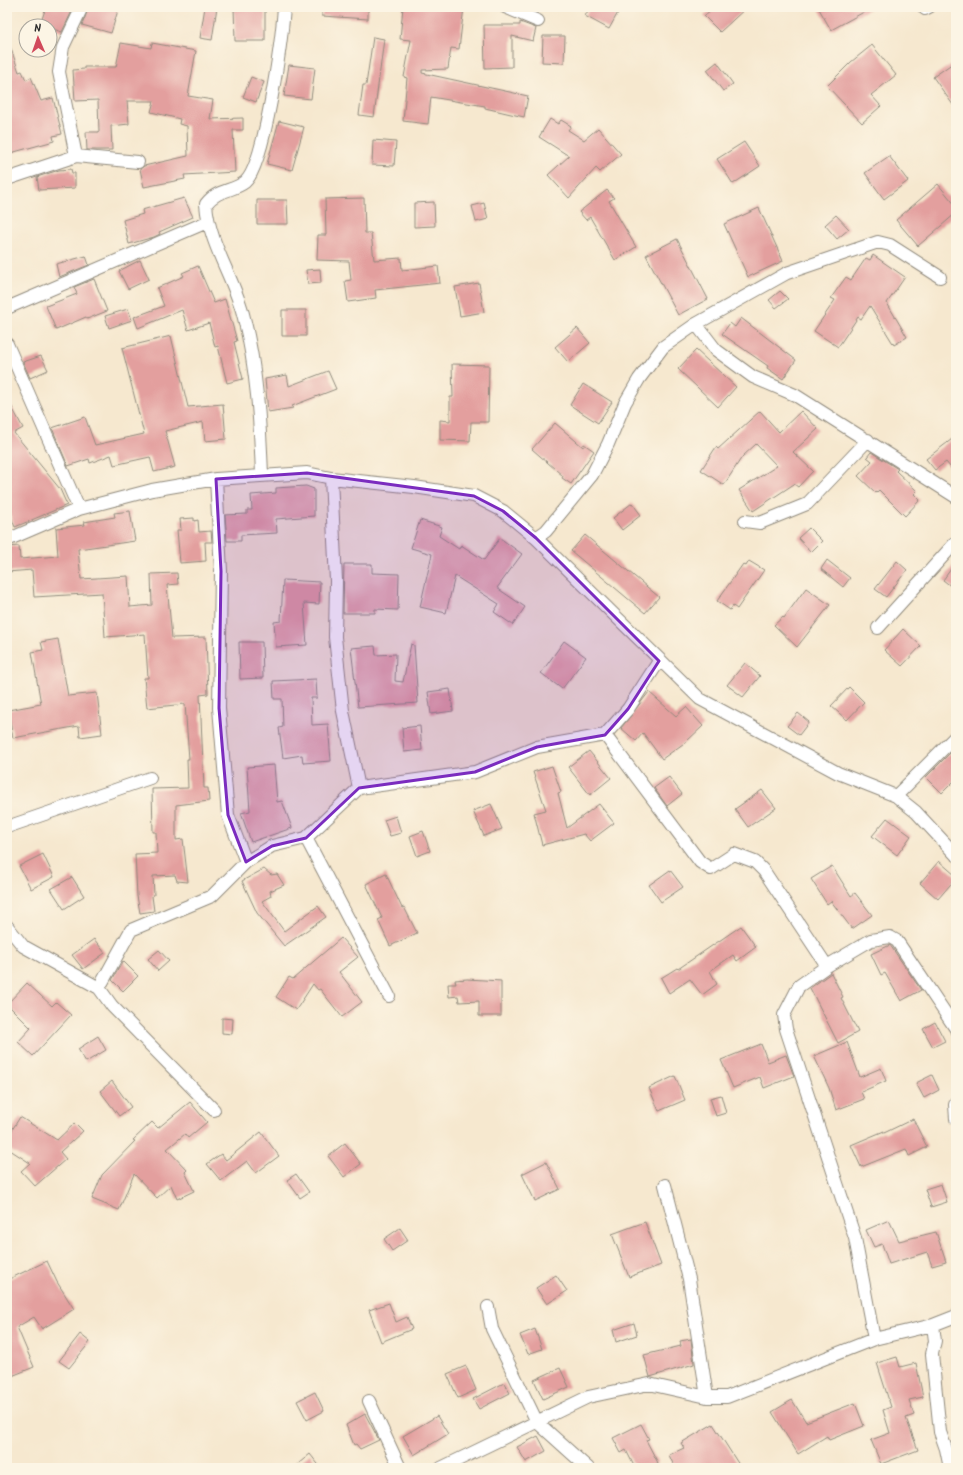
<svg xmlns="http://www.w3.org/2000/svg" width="963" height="1475" font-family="Kalam,sans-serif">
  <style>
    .building { fill: #e39f9e }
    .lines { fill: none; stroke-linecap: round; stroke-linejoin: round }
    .street-casing { stroke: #908a7d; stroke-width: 14 }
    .street { stroke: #fff; stroke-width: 12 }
    .marked { fill: #7b2cbf; fill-opacity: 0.2; stroke: #7b2cbf; stroke-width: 3; stroke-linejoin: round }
  </style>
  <rect width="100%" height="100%" fill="#fcf5e5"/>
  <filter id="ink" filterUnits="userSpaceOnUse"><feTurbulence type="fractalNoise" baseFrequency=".025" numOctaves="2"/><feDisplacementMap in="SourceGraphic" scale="8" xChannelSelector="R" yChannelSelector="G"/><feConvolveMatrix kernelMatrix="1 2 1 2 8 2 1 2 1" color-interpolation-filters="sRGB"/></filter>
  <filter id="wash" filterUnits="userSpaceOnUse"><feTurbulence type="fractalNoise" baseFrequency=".012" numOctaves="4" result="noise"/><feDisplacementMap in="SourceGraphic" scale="16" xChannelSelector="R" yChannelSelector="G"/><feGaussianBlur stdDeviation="0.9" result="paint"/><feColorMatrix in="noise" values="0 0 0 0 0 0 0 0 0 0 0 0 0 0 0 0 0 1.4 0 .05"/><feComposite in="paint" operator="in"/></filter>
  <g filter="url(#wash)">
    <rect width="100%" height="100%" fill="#f6e8cf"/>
    <g id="blocks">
      <path class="building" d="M46,7H74L62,32L50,28V26L40,25Z
        M89,7H119L111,33L82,25Z
        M205,7H217L212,40L200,38Z
        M234,7H265V41H235Z
        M322,7H368V19L322,16Z
        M403,7H464L459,49L451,48L448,69L422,70V73L528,96L524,117L485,108V106L431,97L428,124L403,121L407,78L404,77L411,40L400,39Z
        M590,7H621L609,29L585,16Z
        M714,7H747L720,32L704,16Z
        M818,7H873L831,30Z
        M520,22L536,28L533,41L512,36V67L485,68L484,25H520Z
        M543,36H565L564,63L542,62Z
        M373,37L384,39L374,117L359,115L363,85H366Z
        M7,43H9L19,72L22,71L26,80L31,77L41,101L53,98L62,134L53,136L54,141L7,154Z
        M121,43L151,48L152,43L196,51L188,96L213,100L210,119L243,118V130H233L235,172L184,175L185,179L144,187L140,169L144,166L188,156L187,126L179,124L180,119L151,112L154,101H127L129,124L111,126L112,150H87L86,132H99L98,100L75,101L73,70L84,69V67H116Z
        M872,45L896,75L871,95L881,106L862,123L827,86L851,62Z
        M956,61V109L933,77Z
        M717,62L733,84L723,91L707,70Z
        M289,65L315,68L311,99L284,96Z
        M251,77L264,82L256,102L243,97Z
        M550,119L558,124L561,120L571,126L568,130L584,140L598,128L621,154L600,172L596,168L569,198L548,175L569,156L539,137Z
        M279,121L304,127L292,170L267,164Z
        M373,140L396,142L394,166L372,165Z
        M744,142L760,166L733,184L717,159Z
        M889,156L908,181L884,199L865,173Z
        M71,169L72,173H75V188L39,190L37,177L59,170Z
        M938,184L956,206V213L918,246L896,220Z
        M607,190L614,198L609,201L636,247L615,260L590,217L586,220L579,212Z
        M184,198L193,217L159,232L160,234L154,237L129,244L123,220L143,214L142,210Z
        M364,198L365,233H371L374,260L401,258L402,270L438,266L440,283L375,290L376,298L348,302L345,281L351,280L349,261L317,260L318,235H326L325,199Z
        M257,200H287L288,224H257Z
        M434,202L435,226L414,227V203Z
        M484,203L488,219L476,222L472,206Z
        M759,208L783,261L748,277L724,224Z
        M836,215L849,229L837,239L825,225Z
        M677,239L708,299L678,315L646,255Z
        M873,255L905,277L887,303L907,337L894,345L870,306L861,319L858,317L838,347L814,331L835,300L831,298L846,277L851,280L866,258L870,260Z
        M86,256L89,265L59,277L56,264Z
        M140,260L149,279L128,289L119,271Z
        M198,266L214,303L225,299L237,341L234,342L243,379L227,383L218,346L215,347L209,323L188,330L182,310L138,328L134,317L164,306L157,288L184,276L182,273Z
        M320,269L321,283L308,284L306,270Z
        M94,279L107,311L87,319L86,317L56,330L46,306L77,294L74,287Z
        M479,283L484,312L460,316L455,287Z
        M780,291L788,299L776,308L769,300Z
        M128,309L132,320L109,328L105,316Z
        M282,310H306V336H282Z
        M741,318L796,360L783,379L767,368L768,366L722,334L730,323L735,327Z
        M577,328L590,343L568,362L555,347Z
        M171,336L188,407L223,404L226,439L205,441L203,422L165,431L175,467L154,472L150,457L114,465L111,455L90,463L89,459L68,466L52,428L85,417L95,445L144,434L122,348Z
        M696,350L736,387L718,407L678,369Z
        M41,356L48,370L30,378L23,362Z
        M452,364L489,365L488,422H471L470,441L440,440V420L450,421V397H453Z
        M328,371L336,389L292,406L293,408L268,412L265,379L287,375L289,386Z
        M583,384L612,402L598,423L570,405Z
        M7,398L23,428L14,433L60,489L67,505L15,527L7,507Z
        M760,411L779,432L801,411L818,429L793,452L813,471L798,487L794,484L753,511L739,490L777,466L756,444L742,457L724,485L701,470L716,447L718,449Z
        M555,423L583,447L584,444L594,451L571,484L562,478L563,476L532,449Z
        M956,436V474L946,462L935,470L926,459Z
        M871,452L898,469L896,471L917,491L914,494L920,500L905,516L879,490L876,493L858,476L872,461L867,457Z
        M306,486L314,489V516L276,519L277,533L241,535V541H227L225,515L247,514V510H252L251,495L276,493V488Z
        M632,503L641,515L622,530L613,518Z
        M130,511L135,541L78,549L81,579L128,576L130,607L152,605L151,574L177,573L178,584L167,585L172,638L206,637L208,694L200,695L204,788H208L209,801L176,805V840L183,839L188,882L177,881L175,875L153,876L154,895L152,896L154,911L140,913L137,896L135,854L157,853L156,832H153L152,789L188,788L187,759H189L185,704L147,708L144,678H148L145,634L105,637L102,593L34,597L32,570L7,572V547L19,546L20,559L58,556L56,528L85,525L84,522L115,517L114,513Z
        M194,518V521L198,520L199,532L211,531L212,542H205L206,561L180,563L177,530H181L180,519Z
        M420,520L442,527L439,536L459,549L461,545L484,560L500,538L522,554L497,588L525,607L513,625L494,612L499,604L455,576L446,613L420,607L432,554L411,548Z
        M809,528L822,541L811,552L798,538Z
        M585,535L659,597L645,613L571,551Z
        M827,560L850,578L843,587L821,569Z
        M749,561L764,570L737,609L733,606L730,610L717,601L743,564L746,566Z
        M897,561L907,570L886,597L875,589Z
        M956,562V590L943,580Z
        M344,564H372V573L399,574L398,610L375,609V613H343Z
        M283,580L320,582L319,604L304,603L307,645L276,647L274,622L281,621Z
        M806,588L830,605L797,647L774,625L783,617L784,618Z
        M903,629L921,646L902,666L884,650Z
        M58,639L68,696L97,693L102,734L80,737L79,726L13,738L8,710L41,704L32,652L43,650L41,642Z
        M564,641L586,657L562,689L541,673Z
        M239,642H262L263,678L240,679Z
        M411,644L414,645L418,703L358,707L351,648L375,646L376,655L396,654L395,681L403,682Z
        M745,663L760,676L743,697L727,685Z
        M316,679L317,698H311L312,725L328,724L331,761L303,763L302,755L283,758L279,728L283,727L282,699H274L273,681Z
        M849,687L864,702L847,720L831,706Z
        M450,689L453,711L431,714L428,692Z
        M649,692L676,716L686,707L703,726L687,741L662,759L643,733L636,741L621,728Z
        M798,713L809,722L799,735L787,726Z
        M420,726L422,750L404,752L402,728Z
        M589,751L611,778L590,795L568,767Z
        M950,753L956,760V779L942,793L926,777Z
        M274,765L277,802L282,801L292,828L251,842L241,813L250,811L247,767Z
        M552,766L561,792L558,793L567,828L599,804L614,823L590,841L584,834L542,845L534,813L546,810L533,772Z
        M669,777L682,794L667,806L654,788Z
        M762,790L776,808L748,827L735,809Z
        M491,804L502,829L484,836L473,811Z
        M396,816L401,833L390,836L384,820Z
        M887,818L911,836L897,855L872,836Z
        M423,831L430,851L417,856L410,836Z
        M43,854L54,877L31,889L19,866Z
        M939,861L956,876V878L938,899L920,883Z
        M832,866L851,896L855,893L872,915L852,929L831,901L827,904L811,879Z
        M264,869L271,875L277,874L284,885L270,891L271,896L262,901L284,931L318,906L326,917L284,946L257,913L242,881Z
        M670,870L683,887L661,902L649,885Z
        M386,874L402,908L404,907L417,933L390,946L378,920L382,918L366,884Z
        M72,877L84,896L64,909L51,889Z
        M741,926L756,947L737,961L733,955L710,971L717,984L702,995L690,979L669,993L661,978L677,968L678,969Z
        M341,938L358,957L339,972L362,1002L342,1017L320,989L318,990L313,984L296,1010L276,997L289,977L293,979Z
        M94,939L105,953L83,969L72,955Z
        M890,945L921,990L901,1001L885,973L881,975L871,954Z
        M159,950L169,961L158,971L148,959Z
        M123,961L138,976L123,991L112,980Z
        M831,973L843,997L841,998L858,1032L838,1043L810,988Z
        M467,979L501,981V1016H479V1001L459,1002L458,996L449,997L448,984H456L455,980Z
        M27,983L52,1006L56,1002L71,1015L33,1056L18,1042L31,1028L7,1004Z
        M222,1018L233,1019L232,1034L222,1033Z
        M935,1022L945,1041L933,1047L923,1029Z
        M98,1036L106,1050L86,1062L78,1049Z
        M847,1042L860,1077L881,1068L886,1081L861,1092L864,1099L836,1110L829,1088L814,1056Z
        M761,1044L768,1062L786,1055L794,1076L764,1088L760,1077L733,1088L721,1060Z
        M932,1075L939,1090L924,1098L916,1083Z
        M675,1076L685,1100L659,1111L649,1088Z
        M112,1081L131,1107L119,1116L100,1091Z
        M721,1095L726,1113L716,1116L710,1098Z
        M190,1102L207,1122L188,1138L185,1134L167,1149L187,1170L185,1172L194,1191L177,1199L171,1185L157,1198L134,1174L119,1210L92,1199L102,1175L135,1141L133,1140L152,1122L158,1128Z
        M20,1117L57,1140L75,1123L83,1131L60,1152L66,1159L35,1186L21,1171L30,1163L7,1148V1138Z
        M913,1119L927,1147L909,1156L906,1149L861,1167L851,1145L884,1131V1133Z
        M261,1132L279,1156L256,1173L247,1161L221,1181L207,1164L221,1154L226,1160Z
        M345,1143L361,1164L344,1177L328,1156Z
        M546,1162L560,1189L535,1201L522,1174Z
        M296,1174L309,1192L300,1198L287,1180Z
        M941,1184L947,1202L931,1207L925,1189Z
        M889,1220L899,1241L936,1232L946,1262L932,1266L927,1252L889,1264L882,1244L874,1247L866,1230Z
        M645,1222L661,1265L629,1277L612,1234Z
        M400,1228L408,1240L392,1251L384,1239Z
        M47,1261L57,1282L74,1309L42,1329L34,1317L17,1327L34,1367L7,1378V1280Z
        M556,1275L567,1291L547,1304L536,1288Z
        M389,1303L396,1322L407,1317L412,1329L381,1342L369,1310Z
        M634,1323L637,1335L616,1342L613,1330Z
        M535,1329L542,1349L528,1354L520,1335Z
        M80,1334L90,1342L69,1368L59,1361Z
        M691,1339L694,1364L650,1377L644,1355L681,1346L680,1341Z
        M897,1357L900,1367L916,1363L923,1397L909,1400L914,1415L906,1418L918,1450L881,1464L871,1440L890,1433L883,1410L891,1407L877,1363Z
        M466,1366L476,1390L458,1398L447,1374Z
        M560,1368L569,1387L543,1399L534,1380Z
        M504,1383L510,1393L479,1409L473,1399Z
        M315,1392L324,1411L307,1420L297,1401Z
        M792,1400L806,1422L855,1403L864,1426L829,1440L827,1436L798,1454L772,1412Z
        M365,1414L379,1440L360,1449L356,1444L354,1445L346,1425Z
        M437,1416L448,1434L414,1455L403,1436Z
        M641,1424L649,1439L646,1440L658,1463L649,1468H635L626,1450L621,1453L613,1438Z
        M713,1424L741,1468H675L669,1455L684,1448L681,1443Z
        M538,1436L546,1451L526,1462L517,1447Z
        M310,1454L321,1468H293Z"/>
    </g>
  </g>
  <g filter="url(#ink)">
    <use href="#blocks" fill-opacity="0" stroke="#908a7d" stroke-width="1"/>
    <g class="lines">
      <g class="street-casing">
        <path id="street" d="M505,7L538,21
          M924,7L925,9L929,7
          M76,156L59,72L63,47L82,7
          M7,179L76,156L138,162
          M7,308L207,222
          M696,324L716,350L753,377L795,395L956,497
          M7,344L79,509
          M262,475C260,422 257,370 244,318C235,279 209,245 206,204C217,189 232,192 245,182C265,165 282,37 284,7
          M331,478L336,581L335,637L343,711L359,788
          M216,479L221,571L219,708L228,815L246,862
          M745,521L760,523L807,504L868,440
          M536,538L700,699L838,773L896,796L916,812L956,855
          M7,540L79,509L152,490L216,479L307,473L331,478L414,487L474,496L503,511L536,538L546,531L592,475L608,444L625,403L639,379L663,347L696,324L787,273L878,242L890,245L940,277
          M878,628L956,542
          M605,735L700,862L711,869L734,854L755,862L764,871L827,966
          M896,796L956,736
          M7,827L150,778
          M306,838L389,996
          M7,926L23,946L99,988L112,1006L214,1110
          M99,988L131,930L212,896L246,862L272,846L306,838L359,788L475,772L537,747L605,735L628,709L659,661
          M956,1102L955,1105L956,1119
          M665,1185L689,1279L707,1397
          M488,1307L492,1329L537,1422L588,1468
          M874,1339L855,1238L786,1029L784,1015L799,986L827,966L871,940L890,937L897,941L956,1029
          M369,1401L400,1468
          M441,1468L588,1397L649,1384L707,1397H727L874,1339L933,1325
          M950,1468L946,1449L940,1432L932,1354L935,1341L933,1325L956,1316"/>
      </g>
      <use href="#street" class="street"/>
    </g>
  </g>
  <path class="marked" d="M307,473L474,496L503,511L536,538L659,661L628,709L605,735L537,747L475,772L359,788L306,838L272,846L246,862L228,815L219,708L221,571L216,479Z"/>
  <rect width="963" height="1475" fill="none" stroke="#fcf5e5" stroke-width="24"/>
  <g transform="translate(38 38) rotate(358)"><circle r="19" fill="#fcf5e5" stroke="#a8a49b"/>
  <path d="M0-3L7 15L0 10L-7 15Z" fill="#d1495b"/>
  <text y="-6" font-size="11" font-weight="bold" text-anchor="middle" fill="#2b2b2b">N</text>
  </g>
</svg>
